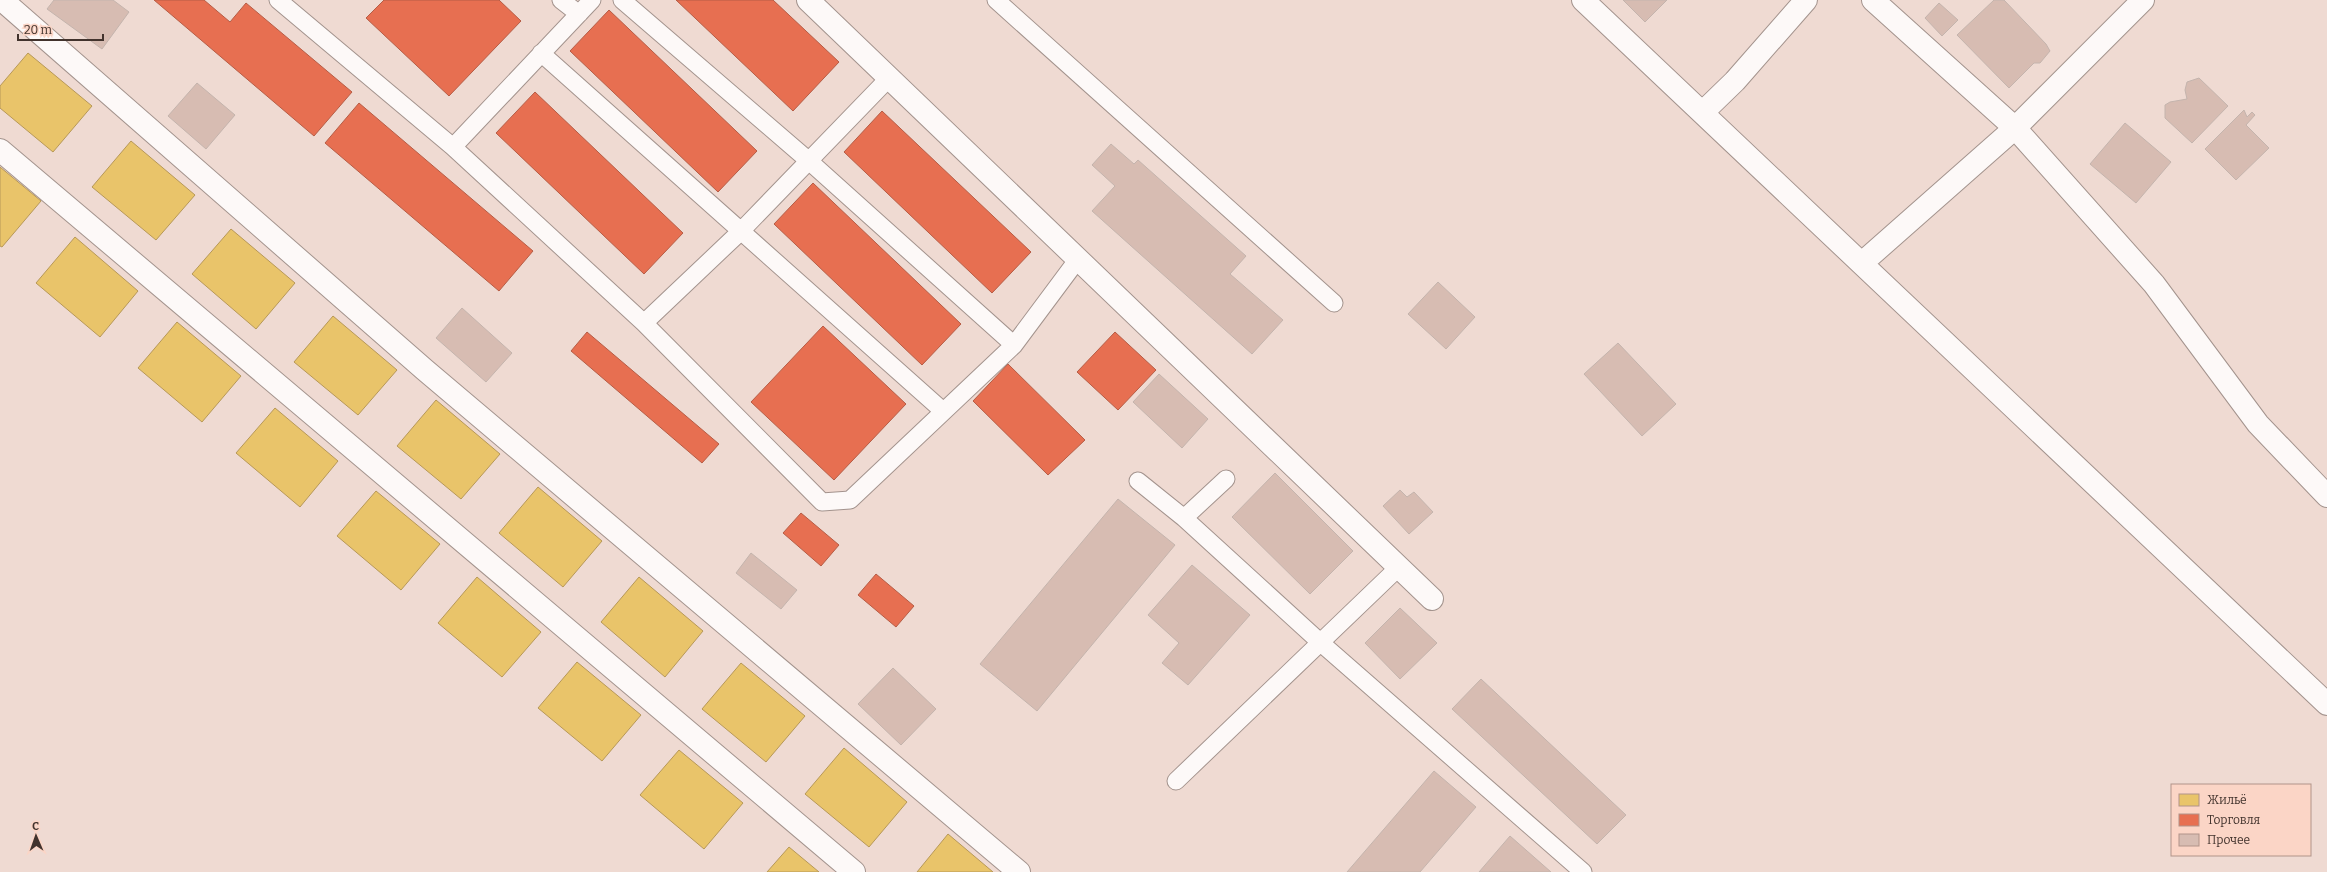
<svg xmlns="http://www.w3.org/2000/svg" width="2327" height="872" font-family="Bitter,serif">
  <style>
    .homes { fill: #e9c46a; stroke: #b79858 }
    .shops { fill: #e76f51; stroke: #b65d46 }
    .building { fill: #d7bcb2; stroke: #c4b4ad }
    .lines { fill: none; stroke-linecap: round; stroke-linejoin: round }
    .lane-casing { stroke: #a3938d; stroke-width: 19 }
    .street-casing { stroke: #a3938d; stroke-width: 24 }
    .lane { stroke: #fdf9f8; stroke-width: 17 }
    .street { stroke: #fdf9f8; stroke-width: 22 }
  </style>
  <rect width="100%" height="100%" fill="#efdad2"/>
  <path class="homes" d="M28,53L92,106L53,152L0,108V86Z
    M131,141L195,195L156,240L92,187Z
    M0,167L41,201L2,247L0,246Z
    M231,229L295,283L256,329L192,274Z
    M75,237L138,291L100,337L36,283Z
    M333,316L397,370L358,415L294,362Z
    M177,322L241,376L202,422L138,368Z
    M436,400L500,454L461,499L397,446Z
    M275,408L338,461L300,507L236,453Z
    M538,487L602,541L563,587L499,533Z
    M376,491L440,544L401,590L337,536Z
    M477,577L541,632L502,677L438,623Z
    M639,577L703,631L665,677L601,622Z
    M577,662L641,715L602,761L538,708Z
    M741,663L805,716L766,762L702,709Z
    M844,748L907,802L869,847L805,794Z
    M679,750L743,803L704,849L640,795Z
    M948,834L993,872H917Z
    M789,847L819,872H767Z"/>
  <path class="shops" d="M154,0H204L230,22L246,3L352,92L314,136Z
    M384,0H499L521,21L449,96L366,18Z
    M676,0H773L839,62L793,111Z
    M609,10L757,151L718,192L570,51Z
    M535,92L683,233L644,274L496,133Z
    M359,103L533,251L499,291L325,143Z
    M882,111L1031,252L992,293L844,152Z
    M813,183L961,324L922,365L774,224Z
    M823,326L906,404L834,480L751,402Z
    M587,332L719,444L702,463L571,351Z
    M1115,332L1156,370L1118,410L1077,372Z
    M1008,364L1085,440L1048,475L973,401Z
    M801,513L839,545L821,566L783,533Z
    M876,574L914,606L896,627L858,595Z"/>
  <path class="building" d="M54,0H113L129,12L102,49L47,9Z
    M1623,0H1667L1645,22Z
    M1994,0H2004L2046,44L2050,51L2040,63H2034L2009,88L1957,35Z
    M1939,3L1958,20L1942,36L1925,18Z
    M2199,78L2228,106L2192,143L2165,118V105L2170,102L2187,99L2185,90L2187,82Z
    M197,83L235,115L206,149L168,116Z
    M2244,110L2247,117L2252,112L2255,115L2246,125L2269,148L2236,180L2205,149Z
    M2125,123L2171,162L2136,203L2090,164Z
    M1111,144L1134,164L1138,160L1246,256L1230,274L1283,320L1252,354L1092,211L1115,186L1092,165Z
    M1438,282L1475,317L1446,349L1408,314Z
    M462,308L512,353L486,382L436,338Z
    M1618,343L1676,404L1642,436L1584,374Z
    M1159,374L1208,419L1182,448L1133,402Z
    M1275,473L1353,551L1310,594L1232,517Z
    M1400,490L1407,497L1414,492L1433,512L1409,534L1383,506Z
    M1118,499L1175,545L1037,711L980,664Z
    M751,553L797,590L781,609L736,573Z
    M1192,565L1250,615L1188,685L1162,663L1179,643L1148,615Z
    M1400,608L1437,643L1400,679L1365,643Z
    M893,668L936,709L901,745L858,704Z
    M1481,679L1626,815L1597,844L1452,709Z
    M1434,771L1476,807L1420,872H1347Z
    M1510,836L1551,872H1479Z"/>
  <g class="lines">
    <g class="lane-casing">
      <path id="lane" d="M278,0L453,147L644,323L822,502L850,500L1014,345L1078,259
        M561,0L579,14
        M622,0L809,161L1014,345
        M996,0L1334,303
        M541,53L943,411
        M453,147L592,0
        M644,323L740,232L889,78
        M1226,479L1184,518L1321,643L1583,872
        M1138,481L1184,518
        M1176,781L1399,567"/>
    </g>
    <g class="street-casing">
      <path id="street" d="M2,0L425,370L1019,872
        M808,0L1432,599
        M1583,0L2327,704
        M2143,0L2015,128L2154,284L2258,424L2327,496
        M1703,112L1735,81L1806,0
        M0,150L854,872
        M1862,263L2015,128L1873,0"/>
    </g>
    <use href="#lane" class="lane"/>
    <use href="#street" class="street"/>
  </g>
  <rect x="2171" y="784" width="140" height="72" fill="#fbd5c6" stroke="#b19489"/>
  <rect x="2179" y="794" width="20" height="12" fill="#e9c46a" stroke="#b19489"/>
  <text x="2207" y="804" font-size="12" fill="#42332d">Жильё</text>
  <rect x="2179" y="814" width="20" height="12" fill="#e76f51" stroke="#b19489"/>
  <text x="2207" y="824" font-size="12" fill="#42332d">Торговля</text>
  <rect x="2179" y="834" width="20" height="12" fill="#d7bcb2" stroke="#b19489"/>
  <text x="2207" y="844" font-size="12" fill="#42332d">Прочее</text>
  <g transform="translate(36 836) rotate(358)" stroke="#fbd5c6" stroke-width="3" paint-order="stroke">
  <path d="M0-3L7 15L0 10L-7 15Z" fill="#42332d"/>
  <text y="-6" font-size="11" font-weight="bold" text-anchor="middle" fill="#42332d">С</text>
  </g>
  <path d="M18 34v6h85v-6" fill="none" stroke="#42332d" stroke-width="2"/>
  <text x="24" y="34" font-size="12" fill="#42332d" stroke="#fbd5c6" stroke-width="3" paint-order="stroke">20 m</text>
</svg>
